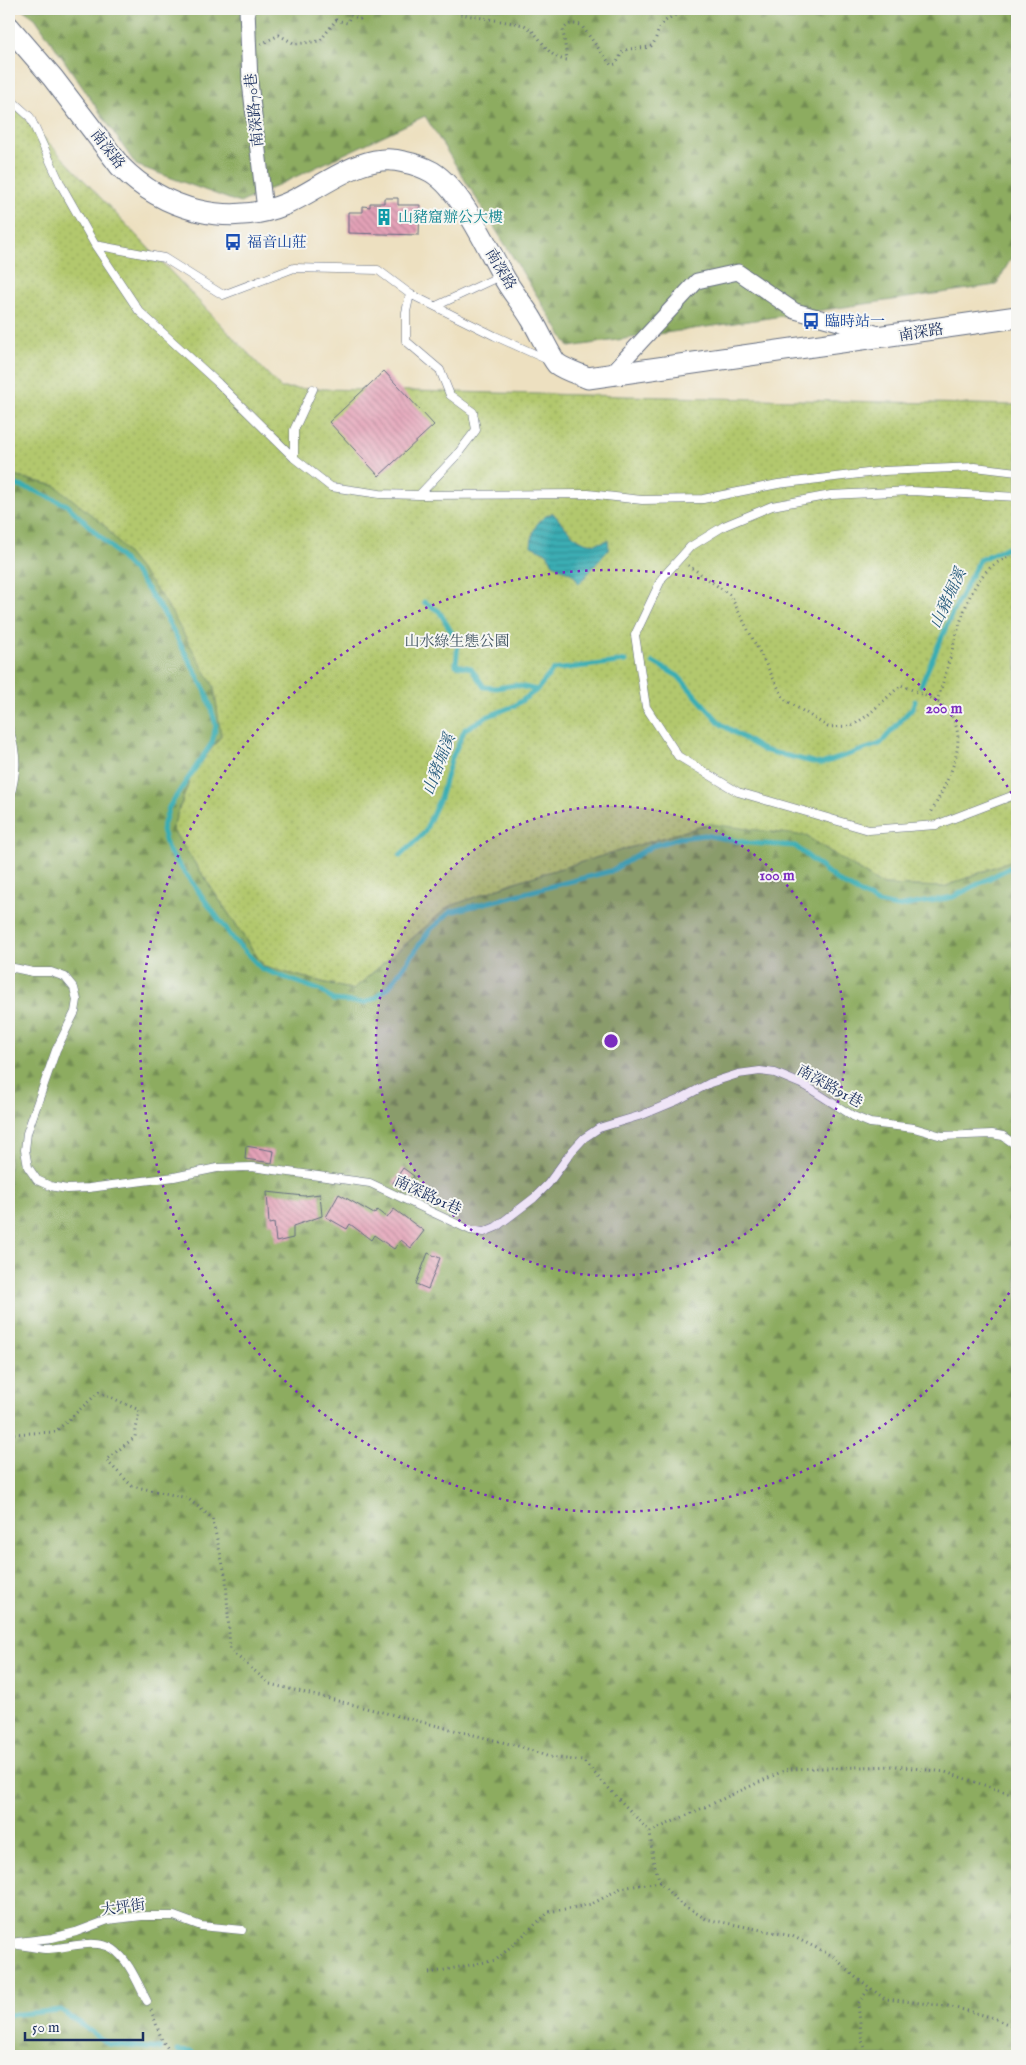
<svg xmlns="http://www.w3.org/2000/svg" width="1026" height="2065" font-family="'IM FELL English','Noto Serif TC',serif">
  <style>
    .green { fill: url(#green-dots); stroke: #667c66 }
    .forest { fill: url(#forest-firs); stroke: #546e5f }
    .water { fill: url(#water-rules); stroke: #2b6e88 }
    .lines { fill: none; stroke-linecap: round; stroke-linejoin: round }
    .stream { stroke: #3badb3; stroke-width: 5 }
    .building { fill: url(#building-back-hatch) }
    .service-casing { stroke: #646d80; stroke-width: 9 }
    .minor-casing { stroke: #646d80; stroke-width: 17 }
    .secondary-casing { stroke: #646d80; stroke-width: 23 }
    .path { stroke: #646d80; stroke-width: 3; stroke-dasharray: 1 4; stroke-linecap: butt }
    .service { stroke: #fff; stroke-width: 8 }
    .minor { stroke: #fff; stroke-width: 15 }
    .secondary { stroke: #fff; stroke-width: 21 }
    .ring { fill: none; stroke: #7b2cbf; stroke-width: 2.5; stroke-dasharray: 2.5 5 }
    .labels { text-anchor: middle; stroke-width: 4; stroke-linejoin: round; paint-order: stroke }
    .street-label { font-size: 15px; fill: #1b2f5e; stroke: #f6f6f2 }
    .culture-label { font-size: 15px; fill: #0d838f; stroke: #f6f6f2; text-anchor: start }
    .transit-label { font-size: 15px; fill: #164399; stroke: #f6f6f2; text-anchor: start }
    .park-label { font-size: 15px; fill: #415562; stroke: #f6f6f2 }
    .water-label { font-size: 16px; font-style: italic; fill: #265b7c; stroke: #f6f6f2 }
    .centre { fill: #7b2cbf; stroke: #f6f6f2; stroke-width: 2.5 }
    .ring-label { font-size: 15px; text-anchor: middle; font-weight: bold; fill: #7b2cbf; stroke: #f6f6f2; stroke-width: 4; stroke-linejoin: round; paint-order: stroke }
  </style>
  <defs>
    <pattern id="green-dots" width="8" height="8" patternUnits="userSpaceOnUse" patternTransform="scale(1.25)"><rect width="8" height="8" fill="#b2c86d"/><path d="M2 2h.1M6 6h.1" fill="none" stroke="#98ac61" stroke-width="1.8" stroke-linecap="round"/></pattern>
    <pattern id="forest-firs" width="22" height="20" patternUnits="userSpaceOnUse" patternTransform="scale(1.25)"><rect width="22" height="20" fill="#8dac60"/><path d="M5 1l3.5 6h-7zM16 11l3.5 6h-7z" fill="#728c52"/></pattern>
    <pattern id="water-rules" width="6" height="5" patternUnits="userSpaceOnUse" patternTransform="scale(1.25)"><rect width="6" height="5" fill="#3badb3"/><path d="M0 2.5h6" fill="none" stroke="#318d95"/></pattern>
    <pattern id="building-back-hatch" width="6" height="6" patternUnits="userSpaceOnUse" patternTransform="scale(1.25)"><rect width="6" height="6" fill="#e4a2b7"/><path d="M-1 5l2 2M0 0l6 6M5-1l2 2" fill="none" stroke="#b88498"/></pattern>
  </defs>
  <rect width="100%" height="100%" fill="#f6f6f2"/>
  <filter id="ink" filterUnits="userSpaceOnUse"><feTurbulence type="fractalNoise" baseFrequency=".02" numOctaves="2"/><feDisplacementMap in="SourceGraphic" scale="10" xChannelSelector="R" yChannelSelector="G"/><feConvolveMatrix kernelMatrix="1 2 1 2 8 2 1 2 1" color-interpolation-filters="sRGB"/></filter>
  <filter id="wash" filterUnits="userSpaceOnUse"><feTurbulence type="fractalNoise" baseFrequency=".0096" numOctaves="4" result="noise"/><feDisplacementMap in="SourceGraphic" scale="20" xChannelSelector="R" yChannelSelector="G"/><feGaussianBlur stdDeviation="1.12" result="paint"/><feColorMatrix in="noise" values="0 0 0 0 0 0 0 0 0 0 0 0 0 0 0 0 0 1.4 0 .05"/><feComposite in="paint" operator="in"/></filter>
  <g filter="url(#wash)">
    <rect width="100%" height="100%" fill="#ede0c0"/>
    <path class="green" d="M9,101L281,388L1017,405V858L944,887L882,885L806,836L448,907L353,990L264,967L172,829L191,776L221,736L56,486L9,475Z"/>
    <path class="forest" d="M22,9H1017V248L996,285L569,347L425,116L240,203L136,165L35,18Z
      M9,475L56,486L105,526L163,598L214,687L221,736L191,776L172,829L264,967L353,990L448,907L518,881L709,824L806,836L882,885L944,887L1017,858V2056H9Z"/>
    <path class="water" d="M553,513C569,531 582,552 608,540L609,549L579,584L574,575L553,564L547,553L531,546C533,529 536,519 553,513Z"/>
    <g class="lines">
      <path class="stream" d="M9,483L33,490L67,505L111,547L138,576L163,612L206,692L216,725L212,743L169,807L162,830L168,850L234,940L262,969L322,991L333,1000L364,1003L375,998L389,987L430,930L450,912L611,871L652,846L679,838L705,835L748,843L795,846L838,881L878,903L897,907L953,897L1017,864
        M424,602L439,611L458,643L456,665L471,668L484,687L496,688L515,685L537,690
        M653,662L678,676L721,724L763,750L821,764L880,744L912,708L915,701
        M921,685L951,616L979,560L1012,545L1017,546
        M400,856L424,833L440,798L451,760L465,729L486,717L514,706L537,690L553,670L626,661
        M9,2015L61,2010L108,2044L160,2049
        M178,2051L192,2052"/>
    </g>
    <g id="blocks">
      <path class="building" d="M384,198H398V205H420L419,235L348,233V212H363V206L370,207V203H384Z
        M384,371L434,425L379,476L329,422Z
        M246,1146L274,1151L272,1163L245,1159Z
        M403,1168L414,1176L404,1191L393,1183Z
        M267,1192L304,1196L320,1194L322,1216L293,1226V1238L276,1242L274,1223L269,1224Z
        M339,1194L374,1214L377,1210L387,1218L394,1209L424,1231L411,1248L401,1240L394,1249L374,1235L371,1240L350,1224L347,1229L326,1217Z
        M428,1253L440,1258L428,1289L416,1284Z"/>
    </g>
  </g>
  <g filter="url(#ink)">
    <use href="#blocks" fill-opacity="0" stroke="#646d80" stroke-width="1"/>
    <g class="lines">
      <g class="service-casing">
        <path id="service" d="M9,98L30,117L61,185L95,245L164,258L223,295L294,268L378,270L410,294L495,336L548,360
          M95,245L139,311L218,383L294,458
          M410,294L406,312V341L440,370L450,395L473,412L476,430L456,456L419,495L588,494L642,500L703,499L778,484L884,471L975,467L1017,472
          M436,306L500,276
          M313,389L294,430V458L331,487L380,494L419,495
          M1017,497L912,491L831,495L772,506L724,526L690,547L662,578L635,635L646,707L678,756L738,792L869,830L936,825L1017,794
          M9,729C18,757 17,772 9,800
          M9,967L33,972H51L65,977L74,988L77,1000L75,1012L56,1050L27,1133L25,1150L28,1167L37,1180L50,1186L67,1189L89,1188L174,1177L217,1168L252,1167L370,1183L470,1230L484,1232L496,1227L534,1198L548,1184L572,1151L584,1138L599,1128L642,1115L678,1100L710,1083L738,1074L760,1071L775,1073L806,1086L853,1116L870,1123L914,1128L942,1136L992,1134L1003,1136L1013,1143L1017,1149
          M9,1943L52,1938L76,1932L108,1920L142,1916H174L201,1926L242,1930
          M18,1945C27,1946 36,1948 45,1949C66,1949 95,1937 113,1949C129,1960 138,1984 147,2001"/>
      </g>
      <g class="minor-casing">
        <path id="minor" d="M247,9L250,82L265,210
          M610,375L697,281L738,272L795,311L879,334"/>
      </g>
      <g class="secondary-casing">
        <path id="secondary" d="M9,27L53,78L120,166C163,210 228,228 286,204C321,189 363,150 404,162C414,164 423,167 432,172C461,190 486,245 502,274C510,290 522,303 531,318C537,327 551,358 557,364C565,370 579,374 588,378L1017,317"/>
      </g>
      <path class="path" d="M452,9L460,14L524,25C542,34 545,58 567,60L563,30C568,23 572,23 581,25L611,65L616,64L623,51L629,49L650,47C657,41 656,33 661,26C667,17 679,14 688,9
        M261,44L279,35L295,44L320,41L336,20L347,23L351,15L360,19L366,10L365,9
        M688,565L730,595L784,699L828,727L852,726L868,715L901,685C912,690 925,695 936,701C980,729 947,781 930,815
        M937,702C943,682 949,662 954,643C965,607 975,563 1017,555
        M9,1434L55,1432L99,1392L139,1410L135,1437L106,1460L132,1486L187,1498L212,1518L226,1578L230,1650L270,1684L522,1747L549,1757L583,1761L650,1832L653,1860L660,1882L678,1902L706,1919L792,1936L833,1956L854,1976L885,1999L948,2006L991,2017L1017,2028
        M650,1832L788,1769L896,1766L945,1772L1017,1796
        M429,1973L496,1960L549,1912L592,1904L621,1888L660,1882
        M151,2010L162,2040L173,2056
        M869,2056L862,2041L858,2004L870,1987"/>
      <use href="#service" class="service"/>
      <use href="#minor" class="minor"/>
      <use href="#secondary" class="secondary"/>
    </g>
  </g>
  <circle cx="611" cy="1041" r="235" fill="#7b2cbf" fill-opacity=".12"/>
  <g class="ring">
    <circle cx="611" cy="1041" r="235"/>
    <path d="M1017 1280A471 471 0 1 1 1017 802"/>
  </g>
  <defs>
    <g id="building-bare" transform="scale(1.35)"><path d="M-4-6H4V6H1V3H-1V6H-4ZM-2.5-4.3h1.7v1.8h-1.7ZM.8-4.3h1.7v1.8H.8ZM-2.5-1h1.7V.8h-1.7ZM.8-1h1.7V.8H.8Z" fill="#0f9aa8" stroke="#f6f6f2" stroke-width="2.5" paint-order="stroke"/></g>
    <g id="bus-bare" transform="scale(1.35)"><path d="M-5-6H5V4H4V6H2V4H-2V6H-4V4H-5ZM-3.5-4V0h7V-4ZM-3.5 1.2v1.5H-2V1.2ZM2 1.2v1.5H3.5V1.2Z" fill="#1a4fb4" stroke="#f6f6f2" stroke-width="2.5" paint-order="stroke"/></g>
  </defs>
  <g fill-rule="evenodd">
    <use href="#building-bare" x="384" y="217"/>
    <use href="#bus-bare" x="233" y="242"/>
    <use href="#bus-bare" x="811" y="321"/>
  </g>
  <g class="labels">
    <g class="street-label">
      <text transform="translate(254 110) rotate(-96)" y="5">南深路70巷</text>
      <text transform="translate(108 149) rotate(52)" y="5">南深路</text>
      <text transform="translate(501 269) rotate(59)" y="5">南深路</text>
      <text transform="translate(921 332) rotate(-9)" y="5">南深路</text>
      <text transform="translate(830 1086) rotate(29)" y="5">南深路91巷</text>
      <text transform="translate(428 1195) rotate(25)" y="5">南深路91巷</text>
      <text transform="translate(123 1907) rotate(-8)" y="5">大坪街</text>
    </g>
    <g class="culture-label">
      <text x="398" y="222">山豬窟辦公大樓</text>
    </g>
    <g class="transit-label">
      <text x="247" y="247">福音山莊</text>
      <text x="825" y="326">臨時站一</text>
    </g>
    <g class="park-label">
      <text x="457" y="646">山水綠生態公園</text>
    </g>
    <g class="water-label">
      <text transform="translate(947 598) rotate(-65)" y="6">山豬堀溪</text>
      <text transform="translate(438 764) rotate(-69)" y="6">山豬堀溪</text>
    </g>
  </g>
  <circle cx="611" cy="1041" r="8" class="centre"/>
  <g class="ring-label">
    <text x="944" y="713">200 m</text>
    <text x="777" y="880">100 m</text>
  </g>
  <rect width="1026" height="2065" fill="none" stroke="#f6f6f2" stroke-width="30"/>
  <path d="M25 2032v8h118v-8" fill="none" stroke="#1b2f5e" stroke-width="2.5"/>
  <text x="32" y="2032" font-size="15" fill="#1b2f5e" stroke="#f6f6f2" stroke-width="4" paint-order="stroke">50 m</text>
</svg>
